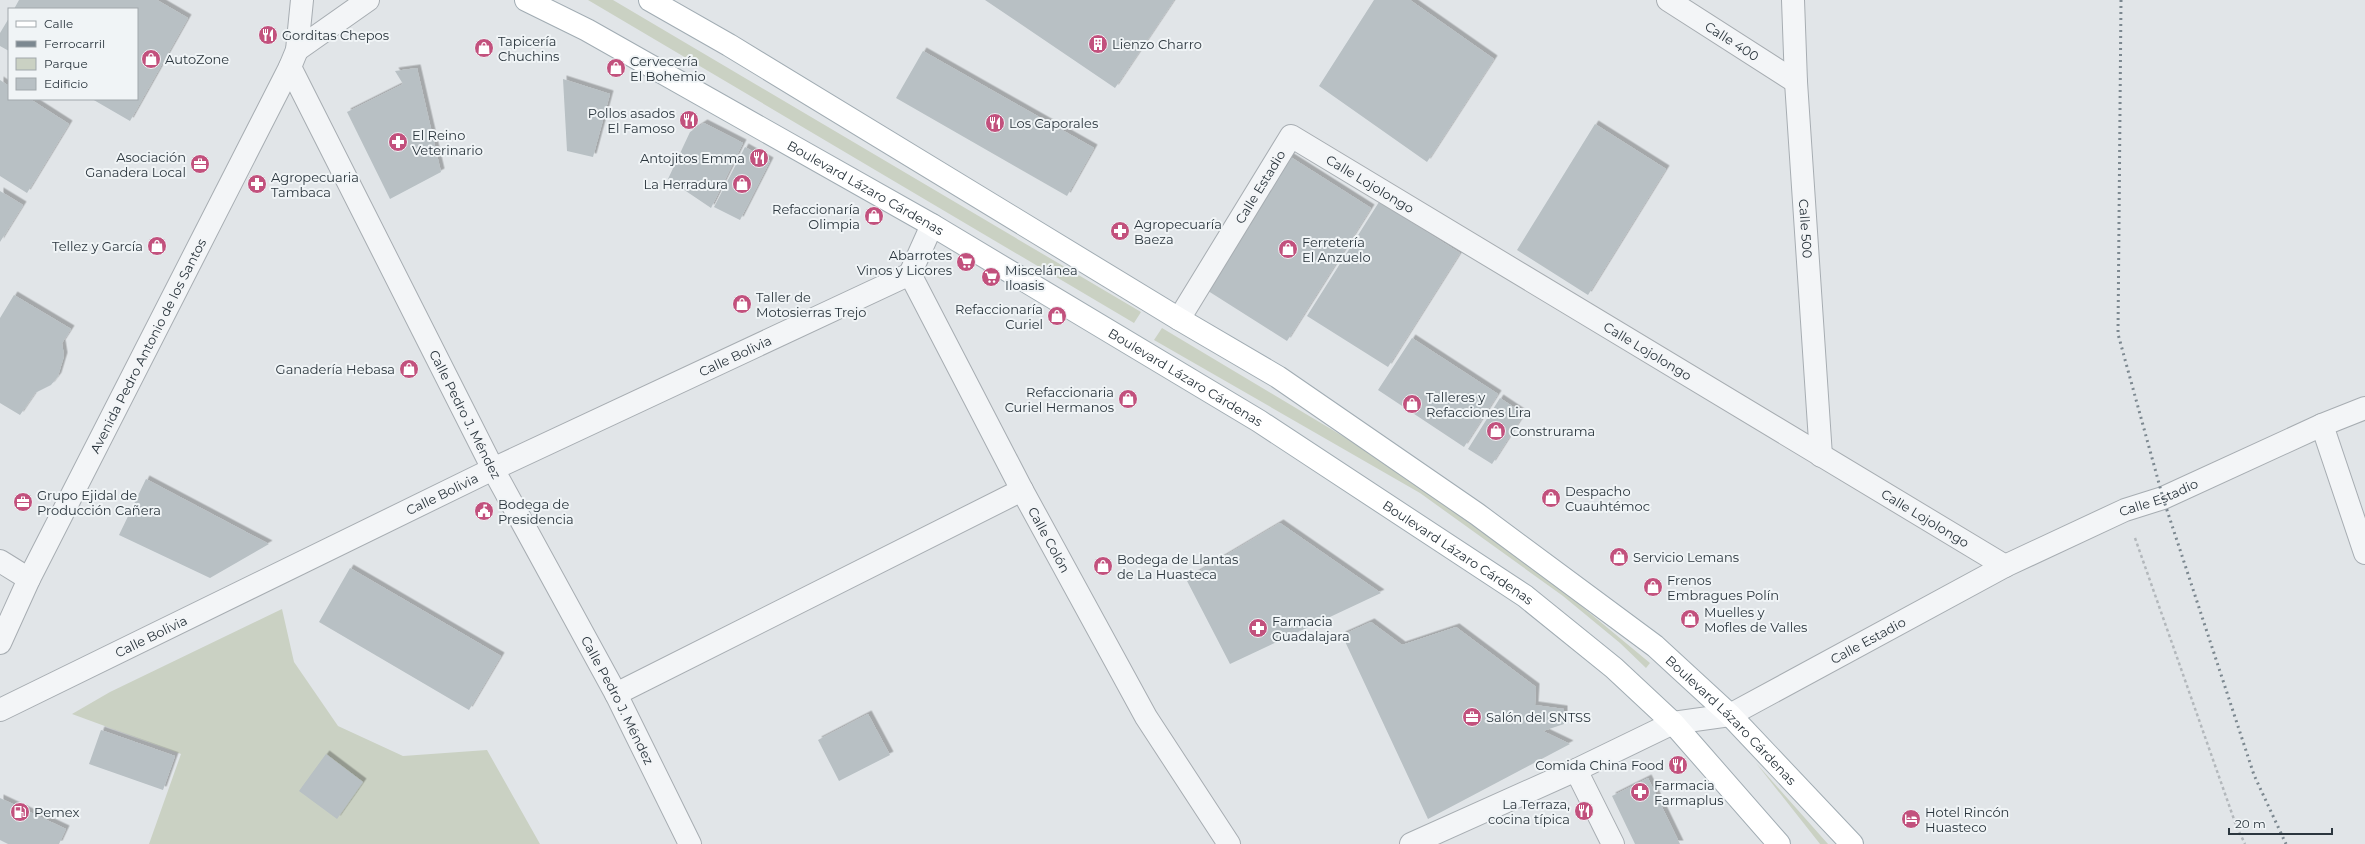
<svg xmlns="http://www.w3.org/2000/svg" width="2365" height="844" font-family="Montserrat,sans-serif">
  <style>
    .green { fill: #cad1c3 }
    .building { fill: #b8c0c4; filter: url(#shadow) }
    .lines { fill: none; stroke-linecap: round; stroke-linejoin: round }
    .minor-casing { stroke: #a7adb2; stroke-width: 24 }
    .tertiary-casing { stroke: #a7adb2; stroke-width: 24 }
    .primary-casing { stroke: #a1acb3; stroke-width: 24 }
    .path { stroke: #b3b8bc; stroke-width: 2.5; stroke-dasharray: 3 3; stroke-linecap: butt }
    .minor { stroke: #f3f5f7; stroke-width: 22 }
    .tertiary { stroke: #f3f5f7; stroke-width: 22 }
    .primary { stroke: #fff; stroke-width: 22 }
    .rail { stroke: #7c8890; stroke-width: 3; stroke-dasharray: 2 4; stroke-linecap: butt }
    .labels { text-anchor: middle; stroke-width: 4; stroke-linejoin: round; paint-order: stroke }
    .poi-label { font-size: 13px; fill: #2b363e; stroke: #f0f4f6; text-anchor: start }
    .street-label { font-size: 13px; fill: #2b363e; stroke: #f0f4f6 }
  </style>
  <defs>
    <filter id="shadow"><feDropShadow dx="3.5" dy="-3.5" stdDeviation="0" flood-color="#0004"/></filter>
  </defs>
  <rect width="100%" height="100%" fill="#e1e5e8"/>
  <path class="green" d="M588,0H613L1141,312L1134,323Z
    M1162,328L1366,450L1533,566L1650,663L1646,668L1620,643L1563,596L1420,493L1154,340Z
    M282,609L294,662L338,726L403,756L487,750L540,844H149L181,754L72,714L110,692Z
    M1756,763L1828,844H1820Z"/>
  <path class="building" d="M19,0H157L188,18L130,121L92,99H137V9H14Z
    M985,0H1174L1115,88Z
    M1374,0H1410L1494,59L1427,162L1319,86Z
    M9,18V51L0,46V33Z
    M923,51L1094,148L1067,196L896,98Z
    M417,68L441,172L390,199L347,112L403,84L395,71Z
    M563,79L610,94L593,157L567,151Z
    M0,80L9,86V99H30L69,124L27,193L0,176Z
    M704,123L743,143L711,208L668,179L690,132Z
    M1595,124L1666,169L1588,295L1517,250Z
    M745,147L770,161L740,220L714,207Z
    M1289,156L1371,208L1287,341L1205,289Z
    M0,191L23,205L0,242Z
    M1379,202L1460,253L1388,367L1307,316Z
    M14,295L71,329L62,343L64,356L58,376L51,385L35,393L20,415L0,403V318Z
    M1412,338L1498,394L1464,447L1378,390Z
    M1500,398L1524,414L1492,464L1468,449Z
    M146,479L269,544L210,578L119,535Z
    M1280,523L1381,593L1230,664L1186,579Z
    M350,568L501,656L469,710L319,622Z
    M1371,622L1402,645L1456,627L1536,687L1535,705L1564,709V724L1543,731L1570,744L1428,819L1342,635Z
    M868,714L890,755L839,781L818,740Z
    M101,730L175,756L163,790L89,764Z
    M326,754L363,782L337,819L299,791Z
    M1648,778L1680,844H1635L1612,796Z
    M0,798L66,829L59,844H8L0,840Z"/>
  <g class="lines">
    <g class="minor-casing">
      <g id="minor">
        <path id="s1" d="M1668,0L1796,82"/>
        <path id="s2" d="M1793,0L1796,82L1821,456"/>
        <path id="s3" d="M290,67L493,469L616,694L690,844"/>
        <path id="s4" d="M910,274L1022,490L1146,717L1229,844"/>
        <path d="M910,274L932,225"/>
        <path id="s5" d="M1179,319L1291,136L2005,566"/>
        <path d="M2322,425L2365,553"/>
        <path d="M0,561L29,579"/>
        <path d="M616,694L1022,490"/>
        <path id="s6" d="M0,710L493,469L910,274"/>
        <path d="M1576,770L1613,844"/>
        <path id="s7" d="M1411,844L1576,770L1673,723L1730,715L2005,566L2125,510L2163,498L2322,425L2365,408"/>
      </g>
    </g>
    <g class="tertiary-casing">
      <g id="tertiary">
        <path d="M297,50L368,0"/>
        <path id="s8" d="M0,643L29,579L290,67L297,50L302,0"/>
      </g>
    </g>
    <g class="primary-casing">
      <g id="primary">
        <path id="s9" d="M526,0L587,30L932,225L1259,421L1525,596L1614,668L1673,723L1779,844"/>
        <path id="s10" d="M650,0L729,45L1179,319L1278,377L1477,514L1655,646L1730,715L1852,844"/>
      </g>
    </g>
    <path class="path" d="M2135,538L2236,825L2245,844"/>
    <use href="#minor" class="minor"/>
    <use href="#tertiary" class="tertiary"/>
    <use href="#primary" class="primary"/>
    <path class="rail" d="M2121,0L2118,334L2163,498L2254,775L2286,844"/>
  </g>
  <defs>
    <g id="restaurant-disc" transform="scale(1)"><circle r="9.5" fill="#c2517d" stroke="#f0f4f6"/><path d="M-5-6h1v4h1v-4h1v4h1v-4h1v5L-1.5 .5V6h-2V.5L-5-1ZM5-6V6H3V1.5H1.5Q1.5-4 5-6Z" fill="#fff"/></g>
    <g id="building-disc" transform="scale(1)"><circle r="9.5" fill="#c2517d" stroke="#f0f4f6"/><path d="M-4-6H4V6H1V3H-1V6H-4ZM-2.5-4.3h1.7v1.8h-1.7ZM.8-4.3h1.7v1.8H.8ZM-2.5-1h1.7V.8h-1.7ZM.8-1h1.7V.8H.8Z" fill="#fff"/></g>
    <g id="shop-disc" transform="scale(1)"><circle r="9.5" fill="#c2517d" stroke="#f0f4f6"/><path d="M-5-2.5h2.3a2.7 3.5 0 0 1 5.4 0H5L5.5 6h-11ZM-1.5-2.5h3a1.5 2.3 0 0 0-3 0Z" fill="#fff"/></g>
    <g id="pharmacy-disc" transform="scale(1)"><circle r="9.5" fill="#c2517d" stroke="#f0f4f6"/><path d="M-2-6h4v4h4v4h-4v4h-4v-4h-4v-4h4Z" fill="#fff"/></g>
    <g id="office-disc" transform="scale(1)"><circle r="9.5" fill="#c2517d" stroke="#f0f4f6"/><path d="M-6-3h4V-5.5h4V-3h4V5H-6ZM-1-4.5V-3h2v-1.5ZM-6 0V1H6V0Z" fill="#fff"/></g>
    <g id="supermarket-disc" transform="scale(1)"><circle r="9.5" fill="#c2517d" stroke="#f0f4f6"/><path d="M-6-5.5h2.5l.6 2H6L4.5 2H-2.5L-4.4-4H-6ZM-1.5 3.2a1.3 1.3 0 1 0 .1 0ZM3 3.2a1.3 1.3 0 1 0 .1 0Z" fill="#fff"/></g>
    <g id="civic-disc" transform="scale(1)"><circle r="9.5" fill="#c2517d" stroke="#f0f4f6"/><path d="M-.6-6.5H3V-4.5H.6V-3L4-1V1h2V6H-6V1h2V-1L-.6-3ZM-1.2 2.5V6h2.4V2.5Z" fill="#fff"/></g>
    <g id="fuel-disc" transform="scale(1)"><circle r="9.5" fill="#c2517d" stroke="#f0f4f6"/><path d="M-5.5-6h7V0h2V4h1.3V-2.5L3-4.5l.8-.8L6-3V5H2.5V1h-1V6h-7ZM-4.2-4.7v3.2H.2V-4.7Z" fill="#fff"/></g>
    <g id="hotel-disc" transform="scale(1)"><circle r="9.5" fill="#c2517d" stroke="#f0f4f6"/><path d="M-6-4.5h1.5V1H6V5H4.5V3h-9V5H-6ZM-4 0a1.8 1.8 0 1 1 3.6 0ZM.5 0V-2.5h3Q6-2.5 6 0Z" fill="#fff"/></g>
  </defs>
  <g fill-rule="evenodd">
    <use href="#restaurant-disc" x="268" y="35"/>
    <use href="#building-disc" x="1098" y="44"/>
    <use href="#shop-disc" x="484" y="48"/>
    <use href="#shop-disc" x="151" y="59"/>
    <use href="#shop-disc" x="616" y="68"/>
    <use href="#restaurant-disc" x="689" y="120"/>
    <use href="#restaurant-disc" x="995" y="123"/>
    <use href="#pharmacy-disc" x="398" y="142"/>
    <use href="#restaurant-disc" x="759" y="158"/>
    <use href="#office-disc" x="200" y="164"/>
    <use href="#pharmacy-disc" x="257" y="184"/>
    <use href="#shop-disc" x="742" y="184"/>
    <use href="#shop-disc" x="874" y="216"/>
    <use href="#pharmacy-disc" x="1120" y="231"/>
    <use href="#shop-disc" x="157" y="246"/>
    <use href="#shop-disc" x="1288" y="249"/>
    <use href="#supermarket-disc" x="966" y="262"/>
    <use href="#supermarket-disc" x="991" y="277"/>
    <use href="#shop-disc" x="742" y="304"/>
    <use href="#shop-disc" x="1057" y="316"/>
    <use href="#shop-disc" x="409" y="369"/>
    <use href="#shop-disc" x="1128" y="399"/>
    <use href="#shop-disc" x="1412" y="404"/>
    <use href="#shop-disc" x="1496" y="431"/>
    <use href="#shop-disc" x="1551" y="498"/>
    <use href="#office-disc" x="23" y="502"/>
    <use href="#civic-disc" x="484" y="511"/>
    <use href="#shop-disc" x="1619" y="557"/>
    <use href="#shop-disc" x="1103" y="566"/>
    <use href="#shop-disc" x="1653" y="587"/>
    <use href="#shop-disc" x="1690" y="619"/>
    <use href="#pharmacy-disc" x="1258" y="628"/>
    <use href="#office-disc" x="1472" y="717"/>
    <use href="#restaurant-disc" x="1678" y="765"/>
    <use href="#pharmacy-disc" x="1640" y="792"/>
    <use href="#restaurant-disc" x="1584" y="811"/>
    <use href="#fuel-disc" x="20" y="812"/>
    <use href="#hotel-disc" x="1911" y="819"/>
  </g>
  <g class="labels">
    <g class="poi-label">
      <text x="282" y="40">Gorditas Chepos</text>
      <text x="498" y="46">Tapicería<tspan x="498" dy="15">Chuchins</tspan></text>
      <text x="1112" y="49">Lienzo Charro</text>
      <text x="165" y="64">AutoZone</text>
      <text x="630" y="66">Cervecería<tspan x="630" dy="15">El Bohemio</tspan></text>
      <text x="675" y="118" text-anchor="end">Pollos asados<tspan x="675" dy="15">El Famoso</tspan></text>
      <text x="1009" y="128">Los Caporales</text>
      <text x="412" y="140">El Reino<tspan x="412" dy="15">Veterinario</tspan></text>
      <text x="186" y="162" text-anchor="end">Asociación<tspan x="186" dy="15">Ganadera Local</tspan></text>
      <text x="745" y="163" text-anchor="end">Antojitos Emma</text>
      <text x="271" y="182">Agropecuaria<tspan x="271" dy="15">Tambaca</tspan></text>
      <text x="728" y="189" text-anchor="end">La Herradura</text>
      <text x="860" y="214" text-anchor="end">Refaccionaría<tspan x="860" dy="15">Olimpia</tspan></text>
      <text x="1134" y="229">Agropecuaría<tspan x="1134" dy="15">Baeza</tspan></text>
      <text x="1302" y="247">Ferretería<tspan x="1302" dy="15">El Anzuelo</tspan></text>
      <text x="143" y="251" text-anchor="end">Tellez y García</text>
      <text x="952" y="260" text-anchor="end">Abarrotes<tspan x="952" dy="15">Vinos y Licores</tspan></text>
      <text x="1005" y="275">Miscelánea<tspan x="1005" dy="15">Iloasis</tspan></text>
      <text x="756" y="302">Taller de<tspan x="756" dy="15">Motosierras Trejo</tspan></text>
      <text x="1043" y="314" text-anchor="end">Refaccionaría<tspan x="1043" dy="15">Curiel</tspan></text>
      <text x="395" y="374" text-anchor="end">Ganadería Hebasa</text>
      <text x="1114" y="397" text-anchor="end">Refaccionaria<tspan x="1114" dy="15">Curiel Hermanos</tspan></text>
      <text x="1426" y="402">Talleres y<tspan x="1426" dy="15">Refacciones Lira</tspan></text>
      <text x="1510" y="436">Construrama</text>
      <text x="1565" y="496">Despacho<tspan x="1565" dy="15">Cuauhtémoc</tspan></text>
      <text x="37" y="500">Grupo Ejidal de<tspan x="37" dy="15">Producción Cañera</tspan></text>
      <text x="498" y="509">Bodega de<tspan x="498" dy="15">Presidencia</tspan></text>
      <text x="1633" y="562">Servicio Lemans</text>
      <text x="1117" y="564">Bodega de Llantas<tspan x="1117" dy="15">de La Huasteca</tspan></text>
      <text x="1667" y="585">Frenos<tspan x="1667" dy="15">Embragues Polín</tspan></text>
      <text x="1704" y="617">Muelles y<tspan x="1704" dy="15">Mofles de Valles</tspan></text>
      <text x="1272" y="626">Farmacia<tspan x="1272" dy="15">Guadalajara</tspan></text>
      <text x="1486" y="722">Salón del SNTSS</text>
      <text x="1664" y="770" text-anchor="end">Comida China Food</text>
      <text x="1654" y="790">Farmacia<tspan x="1654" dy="15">Farmaplus</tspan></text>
      <text x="1570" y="809" text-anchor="end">La Terraza,<tspan x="1570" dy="15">cocina típica</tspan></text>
      <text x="34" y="817">Pemex</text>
      <text x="1925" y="817">Hotel Rincón<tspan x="1925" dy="15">Huasteco</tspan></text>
    </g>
    <g class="street-label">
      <text dy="5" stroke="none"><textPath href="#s1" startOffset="76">Calle 400</textPath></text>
      <text dy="5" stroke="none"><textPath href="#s5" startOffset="307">Calle Lojolongo</textPath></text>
      <text dy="5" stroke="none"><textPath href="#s5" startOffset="155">Calle Estadio</textPath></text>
      <text dy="5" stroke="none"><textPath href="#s9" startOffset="388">Boulevard Lázaro Cárdenas</textPath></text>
      <text dy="5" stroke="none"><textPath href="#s2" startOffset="229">Calle 500</textPath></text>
      <text dy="5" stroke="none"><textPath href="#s8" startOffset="332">Avenida Pedro Antonio de los Santos</textPath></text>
      <text dy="5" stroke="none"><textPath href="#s5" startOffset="631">Calle Lojolongo</textPath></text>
      <text dy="5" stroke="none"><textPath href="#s6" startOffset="816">Calle Bolivia</textPath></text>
      <text dy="5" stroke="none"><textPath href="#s9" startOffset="760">Boulevard Lázaro Cárdenas</textPath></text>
      <text dy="5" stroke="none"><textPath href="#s3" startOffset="389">Calle Pedro J. Méndez</textPath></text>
      <text dy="5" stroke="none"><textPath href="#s6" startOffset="492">Calle Bolivia</textPath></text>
      <text dy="5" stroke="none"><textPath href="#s7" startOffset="827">Calle Estadio</textPath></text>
      <text dy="5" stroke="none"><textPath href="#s5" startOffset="955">Calle Lojolongo</textPath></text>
      <text dy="5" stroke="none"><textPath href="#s4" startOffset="300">Calle Colón</textPath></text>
      <text dy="5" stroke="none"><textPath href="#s9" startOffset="1084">Boulevard Lázaro Cárdenas</textPath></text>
      <text dy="5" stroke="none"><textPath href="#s6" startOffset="168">Calle Bolivia</textPath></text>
      <text dy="5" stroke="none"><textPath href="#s7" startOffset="503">Calle Estadio</textPath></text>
      <text dy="5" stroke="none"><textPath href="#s3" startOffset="713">Calle Pedro J. Méndez</textPath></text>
      <text dy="5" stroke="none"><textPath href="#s10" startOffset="1302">Boulevard Lázaro Cárdenas</textPath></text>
    </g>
  </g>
  <rect x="8" y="8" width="130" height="92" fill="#f0f4f6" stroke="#a1a8ac"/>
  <rect x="16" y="21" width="20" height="6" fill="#ffffff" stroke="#a1a8ac"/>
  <text x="44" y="28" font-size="12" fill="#2b363e">Calle</text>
  <rect x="16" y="41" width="20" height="6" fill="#7c8890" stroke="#a1a8ac"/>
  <text x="44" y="48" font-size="12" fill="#2b363e">Ferrocarril</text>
  <rect x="16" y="58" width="20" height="12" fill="#cad1c3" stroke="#a1a8ac"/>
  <text x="44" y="68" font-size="12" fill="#2b363e">Parque</text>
  <rect x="16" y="78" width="20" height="12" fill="#b8c0c4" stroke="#a1a8ac"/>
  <text x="44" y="88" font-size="12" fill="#2b363e">Edificio</text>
  <path d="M2229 828v6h103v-6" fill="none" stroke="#2b363e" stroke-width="2"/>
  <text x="2235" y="828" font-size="12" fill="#2b363e" stroke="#f0f4f6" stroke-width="3" paint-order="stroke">20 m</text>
</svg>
